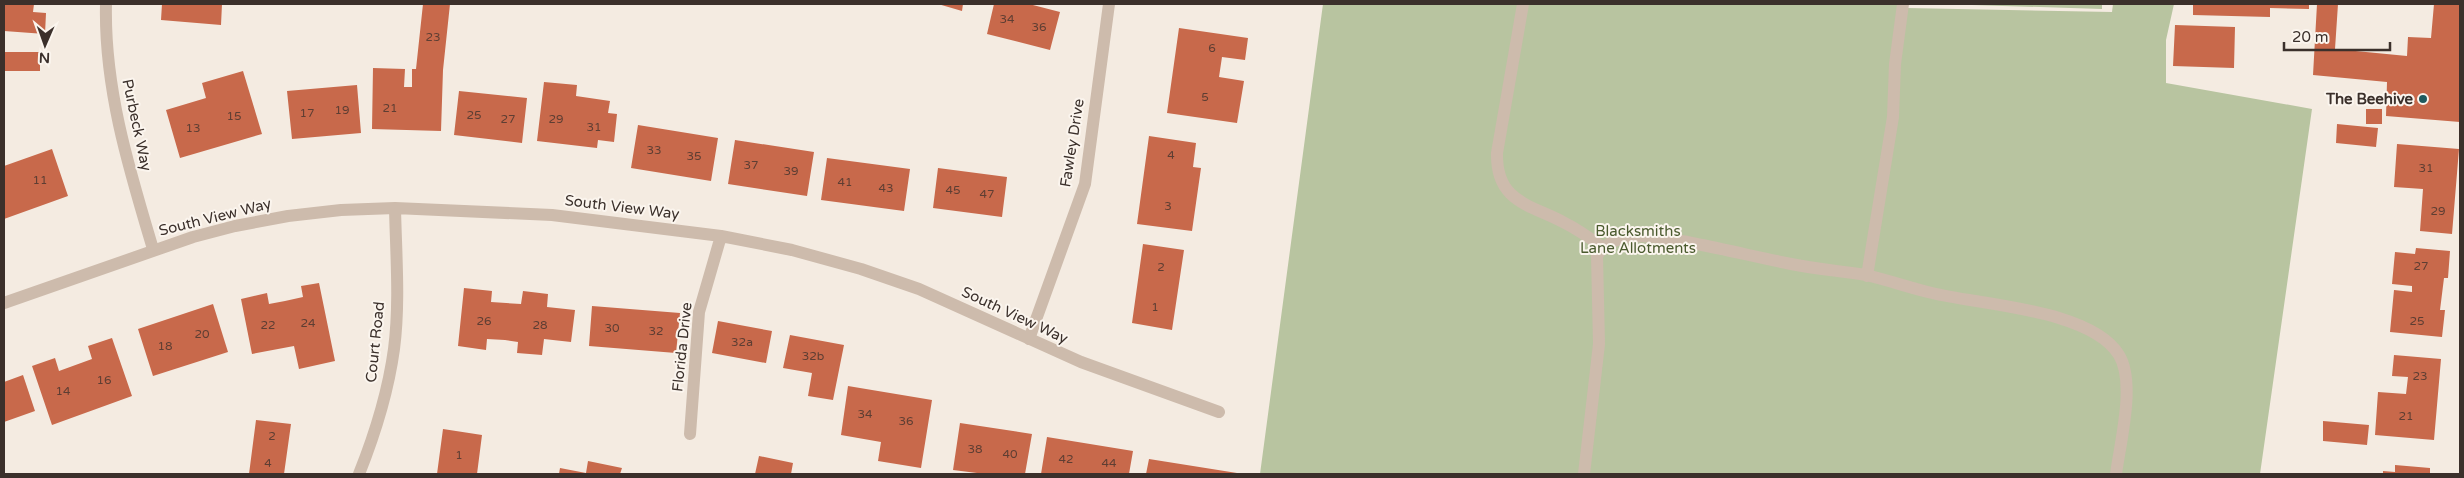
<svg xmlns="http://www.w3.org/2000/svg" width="2464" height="478" font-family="'Varela Round',sans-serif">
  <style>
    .green { fill: #b8c4a0 }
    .building { fill: #c8694b }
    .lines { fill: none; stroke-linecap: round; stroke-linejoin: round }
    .minor { stroke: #cdbbac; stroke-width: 12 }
    .poi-dot { fill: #1f5a5e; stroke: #fbf5ee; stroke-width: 2 }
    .labels { text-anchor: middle; stroke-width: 4; stroke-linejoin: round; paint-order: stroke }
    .number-label { font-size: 12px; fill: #5e3e33 }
    .poi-label { font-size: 15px; font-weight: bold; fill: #3b302b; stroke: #fbf5ee; text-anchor: end }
    .street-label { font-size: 15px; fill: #3b302b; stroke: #fbf5ee }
    .park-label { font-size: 15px; fill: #4a5a2e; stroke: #fbf5ee }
  </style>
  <rect width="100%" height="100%" fill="#f4ebe1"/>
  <path class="green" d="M1323,4H1907V8L2112,12L2113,4H2174L2166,40V83L2312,109L2260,474H1260Z
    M1941,4H2102V9Z"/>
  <path class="building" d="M4,4H34L33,12L46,13L45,34L4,31Z
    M162,4H222L221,25L161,20Z
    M423,4H450L443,70L441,131L372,129L373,68L405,69L404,87H412V69H416Z
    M938,4H963L962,11Z
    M994,4H1029L1060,12L1050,50L987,34Z
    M2193,4H2309V9L2270,8V17L2193,15Z
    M2317,4H2338L2335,49L2407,56L2408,37L2431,38L2434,4H2460V122L2386,116L2387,82L2313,75Z
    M2175,25L2235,27L2234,68L2173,66Z
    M1179,28L1248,38L1245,60L1222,57L1219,77L1244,81L1237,123L1167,113Z
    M4,52H40V71H4Z
    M243,71L262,134L180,158L166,110L206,98L202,83Z
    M544,82L577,85L576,96L610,101L608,113L617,114L614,142L598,140L597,148L537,141Z
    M357,85L361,133L292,139L287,91Z
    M459,91L527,98L522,143L454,135Z
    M2366,109H2382V124H2366Z
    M2337,124L2378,128L2376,147L2336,143Z
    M638,125L718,138L711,181L631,168Z
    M1149,136L1196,143L1193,167L1201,168L1192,231L1137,224Z
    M735,140L814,152L807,196L728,184Z
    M2397,144L2459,149L2452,234L2420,231L2423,189L2394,187Z
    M52,149L68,196L4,219V166Z
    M827,158L910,169L904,211L821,200Z
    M938,168L1007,177L1002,217L933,208Z
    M1143,244L1184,250L1172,330L1132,323Z
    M2416,248L2450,251L2448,278H2444L2440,310H2445L2442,337L2390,332L2394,290L2412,292V286L2392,284L2395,252L2415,254Z
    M319,283L335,361L299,369L294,346L252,354L241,299L267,293L269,304L285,301L303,297L301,286Z
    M464,288L492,291L491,302L521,304L523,291L548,294L547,307L575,310L571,342L544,339L542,355L517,353L518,342L505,340L487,339L486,350L458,346Z
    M213,304L228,352L153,376L138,329Z
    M592,306L680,313L676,353L589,346Z
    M718,321L772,331L766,363L712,353Z
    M790,335L844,345L833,400L808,396L812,373L783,368Z
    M112,338L132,396L52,425L32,366L55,358L59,371L92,359L88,346Z
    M2394,355L2441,359L2434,440L2375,435L2378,392L2406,394L2408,377L2392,376Z
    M23,375L35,411L4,422V382Z
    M848,386L932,400L921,468L878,461L881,442L841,435Z
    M256,420L291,424L284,474H249Z
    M2323,421L2369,425L2367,445L2323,441Z
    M960,423L1032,434L1025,474H985L953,470Z
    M443,429L482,435L477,474H437Z
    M1047,437L1133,451L1129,474H1041Z
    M759,456L793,463L791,474H755Z
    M1149,459L1237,473V474H1146Z
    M588,461L622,468L620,474H559L560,468L586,473Z
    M2395,465L2430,468V474H2383V471L2395,472Z"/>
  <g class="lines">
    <path class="minor" d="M106,4C104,88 129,169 153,249
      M1523,4L1497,153C1496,201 1528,204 1563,222C1577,229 1590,238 1602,247
      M1867,276L1893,117L1895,64L1903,4
      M4,303L193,237L235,226L288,216L341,210L395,208L552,215L721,236L792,250L861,269L919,289L1081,362L1219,412
      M1029,339L1085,184L1109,4
      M690,434L699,312L721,236
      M359,474C375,434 388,393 394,349C400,303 396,255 395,208
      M1584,474L1599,344L1597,256C1615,224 1672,239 1702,245C1732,251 1761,258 1791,264C1816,269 1841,271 1866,275C1888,280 1910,288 1932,293C1980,305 2091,309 2119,355C2136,383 2120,443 2116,474"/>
  </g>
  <circle class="poi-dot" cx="2423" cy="99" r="5"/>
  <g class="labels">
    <g class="number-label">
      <text x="1007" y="23">34</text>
      <text x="1039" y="31">36</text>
      <text x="433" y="41">23</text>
      <text x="1212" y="52">6</text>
      <text x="1205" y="101">5</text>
      <text x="390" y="112">21</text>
      <text x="342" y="114">19</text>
      <text x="307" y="117">17</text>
      <text x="474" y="119">25</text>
      <text x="234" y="120">15</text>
      <text x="508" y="123">27</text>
      <text x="556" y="123">29</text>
      <text x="594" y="131">31</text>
      <text x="193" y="132">13</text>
      <text x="654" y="154">33</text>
      <text x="1171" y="159">4</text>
      <text x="694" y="160">35</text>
      <text x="751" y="169">37</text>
      <text x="2426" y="172">31</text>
      <text x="791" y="175">39</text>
      <text x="40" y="184">11</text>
      <text x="845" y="186">41</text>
      <text x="886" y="192">43</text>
      <text x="953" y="194">45</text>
      <text x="987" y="198">47</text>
      <text x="1168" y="210">3</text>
      <text x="2438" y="215">29</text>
      <text x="2421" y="270">27</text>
      <text x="1161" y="271">2</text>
      <text x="1155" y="311">1</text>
      <text x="484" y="325">26</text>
      <text x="2417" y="325">25</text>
      <text x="308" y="327">24</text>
      <text x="268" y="329">22</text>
      <text x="540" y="329">28</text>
      <text x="612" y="332">30</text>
      <text x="656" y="335">32</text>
      <text x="202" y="338">20</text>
      <text x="742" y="346">32a</text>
      <text x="165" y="350">18</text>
      <text x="813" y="360">32b</text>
      <text x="2420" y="380">23</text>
      <text x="104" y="384">16</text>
      <text x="63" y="395">14</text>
      <text x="865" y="418">34</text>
      <text x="2406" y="420">21</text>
      <text x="906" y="425">36</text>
      <text x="272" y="440">2</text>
      <text x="975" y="453">38</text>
      <text x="1010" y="458">40</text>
      <text x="459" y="459">1</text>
      <text x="1066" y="463">42</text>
      <text x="268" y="467">4</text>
      <text x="1109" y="467">44</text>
    </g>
    <g class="poi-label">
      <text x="2413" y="104">The Beehive</text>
    </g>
    <g class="street-label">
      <text transform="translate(137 125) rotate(78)" y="5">Purbeck Way</text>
      <text transform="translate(1072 143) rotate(-81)" y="5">Fawley Drive</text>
      <text transform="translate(622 207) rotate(7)" y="5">South View Way</text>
      <text transform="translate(215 217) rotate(-14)" y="5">South View Way</text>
      <text transform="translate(1015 315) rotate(25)" y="5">South View Way</text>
      <text transform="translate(375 342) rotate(-84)" y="5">Court Road</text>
      <text transform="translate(682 347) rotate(-84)" y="5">Florida Drive</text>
    </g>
    <g class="park-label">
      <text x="1638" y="236">Blacksmiths<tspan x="1638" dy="17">Lane Allotments</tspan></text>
    </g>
  </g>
  <rect width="2464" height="478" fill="none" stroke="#3b302b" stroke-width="10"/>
  <g transform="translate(45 45) rotate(182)" stroke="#fbf5ee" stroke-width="4" paint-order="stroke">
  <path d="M0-4L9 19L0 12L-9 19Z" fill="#3b302b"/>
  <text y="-8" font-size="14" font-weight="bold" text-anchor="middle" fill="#3b302b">N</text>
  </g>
  <path d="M2284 42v8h106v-8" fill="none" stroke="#3b302b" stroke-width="2.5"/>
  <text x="2292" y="42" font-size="15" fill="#3b302b" stroke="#fbf5ee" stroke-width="4" paint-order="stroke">20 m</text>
</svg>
